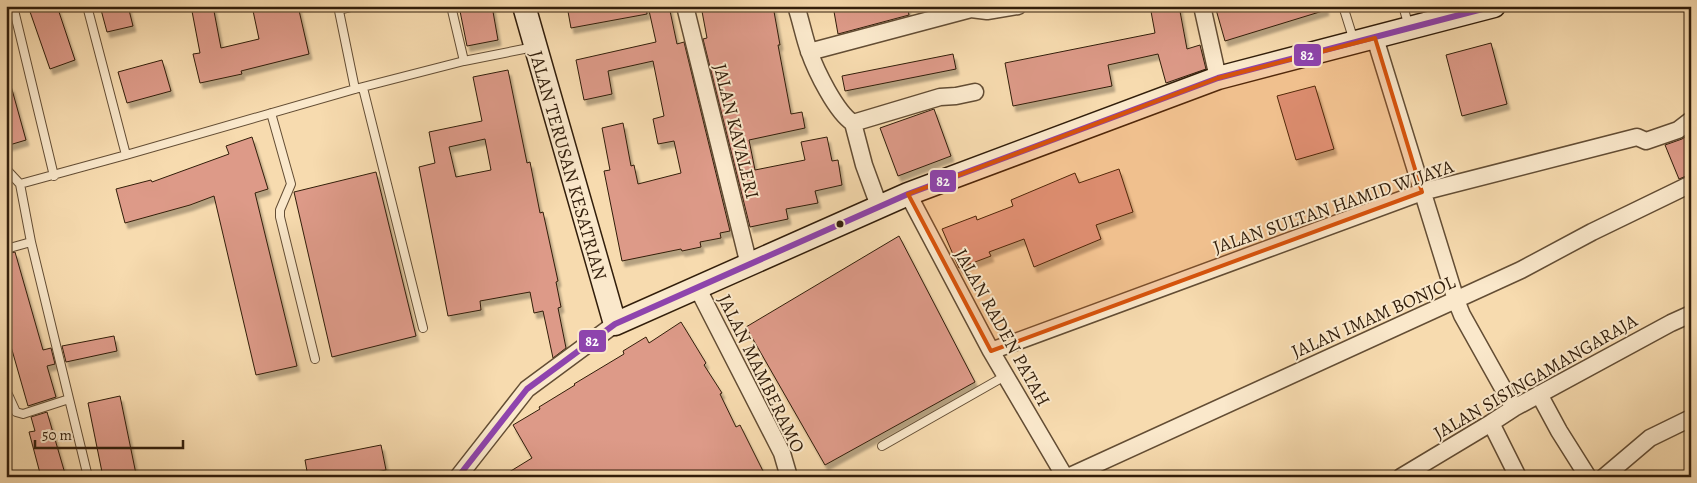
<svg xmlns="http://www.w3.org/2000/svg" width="1697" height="483" font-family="Alegreya,serif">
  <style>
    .building { fill: #dd9a88; stroke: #321e0b; fill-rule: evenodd; filter: url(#shadow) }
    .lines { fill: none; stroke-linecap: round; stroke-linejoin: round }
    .lane-casing { stroke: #634d34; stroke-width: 10 }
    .street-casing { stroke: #634d34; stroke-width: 19 }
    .secondary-casing { stroke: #321e0b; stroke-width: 25 }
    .lane { stroke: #fae8cb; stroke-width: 8 }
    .street { stroke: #fae8cb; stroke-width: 16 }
    .secondary { stroke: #fae8cb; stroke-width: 22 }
    .bus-1-casing { stroke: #fae8cb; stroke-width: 10 }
    .bus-1 { stroke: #8e44ad; stroke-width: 6 }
    .marked { fill: #d6530c; fill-opacity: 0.2; stroke: #d6530c; stroke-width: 4; stroke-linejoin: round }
    .bus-dot { fill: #321e0b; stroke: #fae8cb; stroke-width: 2 }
    .labels { text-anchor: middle; stroke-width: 4; stroke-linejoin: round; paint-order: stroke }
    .street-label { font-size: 19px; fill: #321e0b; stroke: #fae8cb }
    .line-badge { stroke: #fae8cb; stroke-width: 2 }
    .badge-label { font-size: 14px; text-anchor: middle; font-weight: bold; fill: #fff }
  </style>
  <defs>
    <filter id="shadow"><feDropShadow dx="3" dy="5.5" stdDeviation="1" flood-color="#0004"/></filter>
  </defs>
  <rect width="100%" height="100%" fill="#f7dbaf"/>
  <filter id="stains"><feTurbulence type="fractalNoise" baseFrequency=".004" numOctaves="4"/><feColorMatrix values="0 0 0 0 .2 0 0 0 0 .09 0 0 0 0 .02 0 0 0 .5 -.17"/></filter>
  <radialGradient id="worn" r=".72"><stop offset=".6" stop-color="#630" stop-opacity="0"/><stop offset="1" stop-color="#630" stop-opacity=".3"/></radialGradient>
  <path class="building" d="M28,6H57L75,60L50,69Z
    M100,6H128L133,26L107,32Z
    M191,6H213L221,48L259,39L252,6H298L309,54L241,71L242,74L200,83L193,54L200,53Z
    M459,6H492L498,40L467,46Z
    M567,6H646L647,14L571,28Z
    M648,6H669L677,44L684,42L730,231L720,233L721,238L700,242L701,247L682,251L681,249L622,261L604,171L610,170L602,128L623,123L631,166L634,165L638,184L681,173L674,141L658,144L653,119L664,116L653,61L608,71L612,94L584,100L576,60L656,42Z
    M701,6H773L780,45H778L791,114L802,112L805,128L749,140L755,170L805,160L801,142L827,137L832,161L838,160L842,185L815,191L818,203L786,209L788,219L750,227L703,39L707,38Z
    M833,6H907L909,15L838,34Z
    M1150,6H1179L1187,49L1200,45L1206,69L1166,83L1158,54L1108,65L1112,86L1013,106L1005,63L1155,33Z
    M1215,6H1325L1326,10L1225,41Z
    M1491,43L1507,104L1462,116L1446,55Z
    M953,54L956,69L845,91L842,76Z
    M162,60L171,91L127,103L118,72Z
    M508,70L527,163L530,162L540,213L543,212L558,281L556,282L561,307L558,308L566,348L553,358L543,311L534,313L530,292L480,301L481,310L448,316L419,167L435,163L429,132L482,121L473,77ZM485,139L491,170L456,177L449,147Z
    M11,86L26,140L6,146V87Z
    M1315,86L1334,149L1296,160L1277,96Z
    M934,109L951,156L898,176L880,128Z
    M1691,133V174L1679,179L1665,145L1682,139Z
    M252,137L268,189L255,193L297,366L256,375L214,196L190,205L125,223L116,189L151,180L152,182L229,154L226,146Z
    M1119,169L1133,212L1096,225L1101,239L1034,267L1024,239L989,252L991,256L959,268L942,229L976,216L977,220L1013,206L1011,200L1075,173L1079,183Z
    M376,172L416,336L332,357L294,192Z
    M899,236L975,382L825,465L746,327Z
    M15,252L43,350L51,348L55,364L47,366L56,397L28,406L6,329V254Z
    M681,322L706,363L704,365L722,393L720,394L736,427L740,425L766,477H501L532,458L513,425L540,409L539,407L575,385L574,384L624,354L623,351L646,337L649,343Z
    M114,336L117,351L66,362L62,346Z
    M120,396L136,474L122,477H103L88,403Z
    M47,412L66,477H41L29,432L35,431L31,417Z
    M381,445L386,470L353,477H308L305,460Z"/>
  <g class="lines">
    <g class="lane-casing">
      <path id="lane" d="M13,6L54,176
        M87,6L126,155
        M338,6L355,89
        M451,6L464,61
        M1343,6L1354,41
        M1403,6L1409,27
        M339,10L355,6
        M363,88L423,328
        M271,113L291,184L280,210V217L315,359
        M6,169L20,184L31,242L88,477
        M20,184L126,155L355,89L464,61L534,47
        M6,249L31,242
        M6,390L16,412L23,414L69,399
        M882,446L1005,376"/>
    </g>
    <g class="street-casing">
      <path id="street" d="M685,6L749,265
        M796,6C801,21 804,37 809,51C816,71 836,112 853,123L864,165L879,206
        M970,6L971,9L987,11L1018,6
        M1202,6L1218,78
        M1375,38L1456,300L1462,315L1514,408
        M809,52L971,9
        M853,123L940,97L956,96L975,92
        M908,194L991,351L1065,477
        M697,287L782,453L789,477
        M991,351L1422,192L1637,137L1646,141L1678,130L1691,120
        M1539,394L1559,431L1588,477
        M1491,423L1518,477
        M458,477L527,389L615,324
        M1068,477L1521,270L1592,232L1691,184
        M1401,477L1491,423L1514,408L1671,323L1691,314
        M1604,477L1650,438L1691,418"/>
    </g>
    <g class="secondary-casing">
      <path id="secondary" d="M524,6L615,324L908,194L1218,78L1494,6"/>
    </g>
    <use href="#lane" class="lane"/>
    <use href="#street" class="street"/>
    <use href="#secondary" class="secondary"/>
    <g class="bus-1-casing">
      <path id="bus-1" d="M458,477L527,389L615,324L908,194L1218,78L1494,6"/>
    </g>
    <use href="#bus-1" class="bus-1"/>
  </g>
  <path class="marked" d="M1375,38L1422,192L991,351L908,194L1218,78Z"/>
  <circle class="bus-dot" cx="840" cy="224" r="4.5"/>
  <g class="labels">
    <g class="street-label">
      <text transform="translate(737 131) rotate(76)" y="7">JALAN KAVALERI</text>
      <text transform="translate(569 165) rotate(74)" y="7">JALAN TERUSAN KESATRIAN</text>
      <text transform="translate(1333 206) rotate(-19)" y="7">JALAN SULTAN HAMID WIJAYA</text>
      <text transform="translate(1373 316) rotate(-24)" y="7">JALAN IMAM BONJOL</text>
      <text transform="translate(1003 327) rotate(61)" y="7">JALAN RADEN PATAH</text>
      <text transform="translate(762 373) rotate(64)" y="7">JALAN MAMBERAMO</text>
      <text transform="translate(1535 376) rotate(-30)" y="7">JALAN SISINGAMANGARAJA</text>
    </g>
  </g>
  <g class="line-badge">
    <rect x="1293" y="43" width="29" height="24" rx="5" fill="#8e44ad"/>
    <rect x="929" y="169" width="28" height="24" rx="5" fill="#8e44ad"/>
    <rect x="578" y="329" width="29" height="24" rx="5" fill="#8e44ad"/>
  </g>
  <g class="badge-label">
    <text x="1307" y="60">82</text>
    <text x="943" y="186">82</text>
    <text x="592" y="346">82</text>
  </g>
  <rect width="1697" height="483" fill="none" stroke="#f7dbaf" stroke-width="25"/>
  <rect x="8" y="8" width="1682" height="468" fill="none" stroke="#321e0b" stroke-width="2.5"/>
  <rect x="12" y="12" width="1672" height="458" fill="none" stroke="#321e0b"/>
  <path d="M35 440v8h148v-8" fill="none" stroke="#321e0b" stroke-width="2.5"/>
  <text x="42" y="440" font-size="15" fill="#321e0b" stroke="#fae8cb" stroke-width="4" paint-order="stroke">50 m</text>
  <rect width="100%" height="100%" filter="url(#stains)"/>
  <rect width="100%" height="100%" fill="url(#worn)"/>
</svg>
